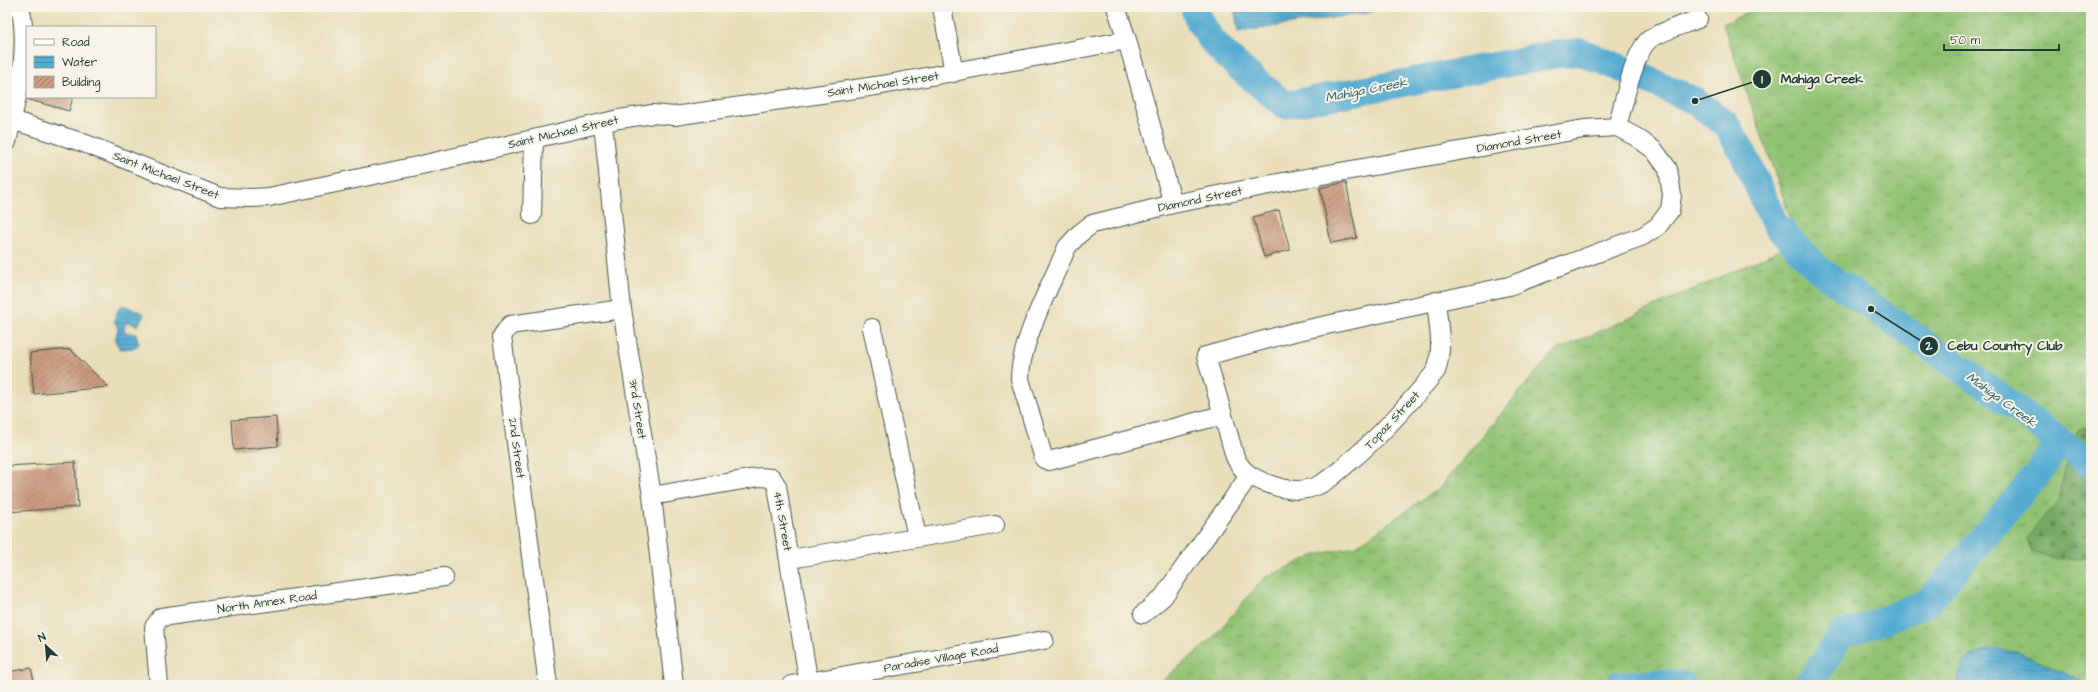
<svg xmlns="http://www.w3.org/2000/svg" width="2098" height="692" font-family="'Architects Daughter',sans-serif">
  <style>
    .grass { fill: url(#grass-tufts); stroke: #588053 }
    .forest { fill: url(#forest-firs); stroke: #4a724c }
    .water { fill: url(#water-rules); stroke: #3a7482 }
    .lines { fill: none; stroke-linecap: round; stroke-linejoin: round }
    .river { stroke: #54abd1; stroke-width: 28 }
    .building { fill: url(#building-hatch) }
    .street-casing { stroke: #3d5548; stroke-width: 20 }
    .street { stroke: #fff; stroke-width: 18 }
    .labels { text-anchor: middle; stroke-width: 4; stroke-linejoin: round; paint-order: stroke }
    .street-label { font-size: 12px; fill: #1f3d34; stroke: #f7f3e8 }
    .water-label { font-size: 13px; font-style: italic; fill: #2f5e63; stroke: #f7f3e8 }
    .leader { fill: none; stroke: #1f3d34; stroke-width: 1.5 }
    .callout-dot { fill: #1f3d34; stroke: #f7f3e8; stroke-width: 1.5 }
    .mark-label { font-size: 12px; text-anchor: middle; font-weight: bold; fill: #fff }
    .callout-label { font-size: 13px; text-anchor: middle; font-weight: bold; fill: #1f3d34; stroke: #f7f3e8; stroke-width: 4; stroke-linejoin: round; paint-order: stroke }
  </style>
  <defs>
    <pattern id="grass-tufts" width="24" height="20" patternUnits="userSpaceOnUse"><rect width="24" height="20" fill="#91c272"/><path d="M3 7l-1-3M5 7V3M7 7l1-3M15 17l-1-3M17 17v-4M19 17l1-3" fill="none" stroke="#769f5e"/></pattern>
    <pattern id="forest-firs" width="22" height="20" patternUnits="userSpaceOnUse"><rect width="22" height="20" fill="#74a864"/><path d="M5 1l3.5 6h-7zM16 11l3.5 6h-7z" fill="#5f8a53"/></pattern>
    <pattern id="water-rules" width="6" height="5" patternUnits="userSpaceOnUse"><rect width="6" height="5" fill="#54abd1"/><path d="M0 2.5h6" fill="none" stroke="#458caa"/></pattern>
    <pattern id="building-hatch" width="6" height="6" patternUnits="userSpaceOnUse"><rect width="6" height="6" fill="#ca9a7f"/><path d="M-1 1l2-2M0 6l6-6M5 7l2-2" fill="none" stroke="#a37f69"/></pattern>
  </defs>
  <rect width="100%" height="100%" fill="#f7f3e8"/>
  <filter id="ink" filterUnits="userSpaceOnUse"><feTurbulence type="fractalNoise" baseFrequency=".025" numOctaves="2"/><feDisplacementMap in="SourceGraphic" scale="8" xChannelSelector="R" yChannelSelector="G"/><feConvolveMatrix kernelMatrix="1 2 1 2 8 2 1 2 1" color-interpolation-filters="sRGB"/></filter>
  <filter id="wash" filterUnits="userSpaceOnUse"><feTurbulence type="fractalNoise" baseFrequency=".012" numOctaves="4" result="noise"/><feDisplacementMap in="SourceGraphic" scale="16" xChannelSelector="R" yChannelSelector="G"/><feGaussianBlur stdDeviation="0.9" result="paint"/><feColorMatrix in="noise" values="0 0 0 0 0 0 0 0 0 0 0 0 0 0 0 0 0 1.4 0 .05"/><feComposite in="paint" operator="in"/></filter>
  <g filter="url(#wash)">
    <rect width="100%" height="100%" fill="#e9deb9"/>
    <path class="grass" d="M1759,7H2091V685H1157L1210,641L1264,578L1315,555L1356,546L1440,487L1553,352L1748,265L1798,240L1723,24Z"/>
    <path class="forest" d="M2091,427V557L2059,559L2032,552L2028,538L2037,525L2059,501L2065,468L2079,429Z"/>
    <path class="water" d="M1234,7H1371L1372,12L1238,32Z
      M123,305L143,313L144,315L138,326L129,322L125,324L124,332L136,334L139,344L134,348L120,349L115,341L118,328L114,320L119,308Z
      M1996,649L2015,651L2091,685H1956C1963,658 1969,653 1996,649Z"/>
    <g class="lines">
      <path class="river" d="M1194,7C1202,44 1257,81 1285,105L1558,54L1581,52L1642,77L1695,101L1726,124L1743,153L1775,224L1819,270L1990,389L2091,464
        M1619,685L1657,683L1683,685
        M1806,685L1811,681L1842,634L1874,624L1928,602L2039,472L2059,441"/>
    </g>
    <g id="blocks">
      <path class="building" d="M27,72V97H73L69,111L19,97Z
        M1346,182L1357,238L1331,243L1320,188Z
        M1279,210L1290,250L1264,257L1253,217Z
        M70,349L108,387L34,394L30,353Z
        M7,377H9L10,403H7Z
        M276,417L278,446L234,450L232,420Z
        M75,462L78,507L7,512V466Z
        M31,668L35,685H7V672Z"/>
    </g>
  </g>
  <g filter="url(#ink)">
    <use href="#blocks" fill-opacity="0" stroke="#3d5548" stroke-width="1"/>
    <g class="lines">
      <g class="street-casing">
        <path id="street" d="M942,7L954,73
          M1116,7L1127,40L1173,204
          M12,120L81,142L220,197L252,198L269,197L417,166L619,119L653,114L674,116L882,85L1127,40
          M1617,127C1623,107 1634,50 1650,39C1664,30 1683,25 1698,19
          M604,133L622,309L652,496L674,685
          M7,142C16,99 31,51 20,7
          M532,215L534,139
          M872,328L917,537
          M1222,415L1049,461L1044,459L1020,379C1020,341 1052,283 1067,247L1079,234L1092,224L1173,204L1283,182L1584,129L1617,127L1636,137L1654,150L1668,169L1672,195L1670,210L1658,226L1643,236L1509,286L1294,332L1206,356L1235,457C1242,472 1251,477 1266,483C1281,489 1298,493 1314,487C1327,482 1338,472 1348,463C1381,436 1409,404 1436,371C1444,348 1438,324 1436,301
          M652,496L760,477L772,478L777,486L809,685
          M790,559L995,525
          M1143,614L1163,597L1249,476
          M159,685L154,627L161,617L444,577
          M548,685L502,336L510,325L622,309
          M791,685L1044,640"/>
      </g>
      <use href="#street" class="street"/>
    </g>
  </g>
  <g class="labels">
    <g class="street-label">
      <text transform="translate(883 84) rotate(-9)" y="4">Saint Michael Street</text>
      <text transform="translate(563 132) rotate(-13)" y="4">Saint Michael Street</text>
      <text transform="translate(1519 141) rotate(-10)" y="4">Diamond Street</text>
      <text transform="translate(166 175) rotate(21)" y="4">Saint Michael Street</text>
      <text transform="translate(1200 199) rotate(-12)" y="4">Diamond Street</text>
      <text transform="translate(638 409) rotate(81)" y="4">3rd Street</text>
      <text transform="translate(1392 420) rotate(-47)" y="4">Topaz Street</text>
      <text transform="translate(517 448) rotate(82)" y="4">2nd Street</text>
      <text transform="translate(783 521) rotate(80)" y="4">4th Street</text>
      <text transform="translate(267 602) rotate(-8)" y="4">North Annex Road</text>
      <text transform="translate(941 658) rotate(-10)" y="4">Paradise Village Road</text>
    </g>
    <g class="water-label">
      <text transform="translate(1366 89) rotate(-11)" y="5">Mahiga Creek</text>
      <text transform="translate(2002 399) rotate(36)" y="5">Mahiga Creek</text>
    </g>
  </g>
  <path class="leader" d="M1695 101L1762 79M1871 309L1929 346"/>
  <g class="callout-dot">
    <circle cx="1695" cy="101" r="4"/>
    <circle cx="1871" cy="309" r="4"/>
    <circle cx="1762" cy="79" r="10"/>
    <circle cx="1929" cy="346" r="10"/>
  </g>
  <g class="mark-label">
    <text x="1762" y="83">1</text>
    <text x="1929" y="350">2</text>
  </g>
  <g class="callout-label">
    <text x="1822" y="83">Mahiga Creek</text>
    <text x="2005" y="350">Cebu Country Club</text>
  </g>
  <rect width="2098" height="692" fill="none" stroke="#f7f3e8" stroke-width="24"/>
  <rect x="26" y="26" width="130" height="72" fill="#f7f3e8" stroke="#a1aaa0"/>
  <rect x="34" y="39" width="20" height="6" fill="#ffffff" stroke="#a1aaa0"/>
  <text x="62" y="46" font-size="12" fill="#1f3d34">Road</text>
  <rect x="34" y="56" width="20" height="12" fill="url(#water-rules)" stroke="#a1aaa0"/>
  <text x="62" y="66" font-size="12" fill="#1f3d34">Water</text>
  <rect x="34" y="76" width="20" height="12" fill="url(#building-hatch)" stroke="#a1aaa0"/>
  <text x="62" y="86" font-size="12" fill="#1f3d34">Building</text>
  <g transform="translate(46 646) rotate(334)" stroke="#f7f3e8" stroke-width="3" paint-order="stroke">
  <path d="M0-3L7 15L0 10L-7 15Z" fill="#1f3d34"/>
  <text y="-6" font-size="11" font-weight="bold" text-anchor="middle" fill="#1f3d34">N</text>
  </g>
  <path d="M1944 44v6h115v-6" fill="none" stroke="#1f3d34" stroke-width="2"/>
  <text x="1950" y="44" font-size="12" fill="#1f3d34" stroke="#f7f3e8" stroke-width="3" paint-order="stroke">50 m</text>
</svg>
